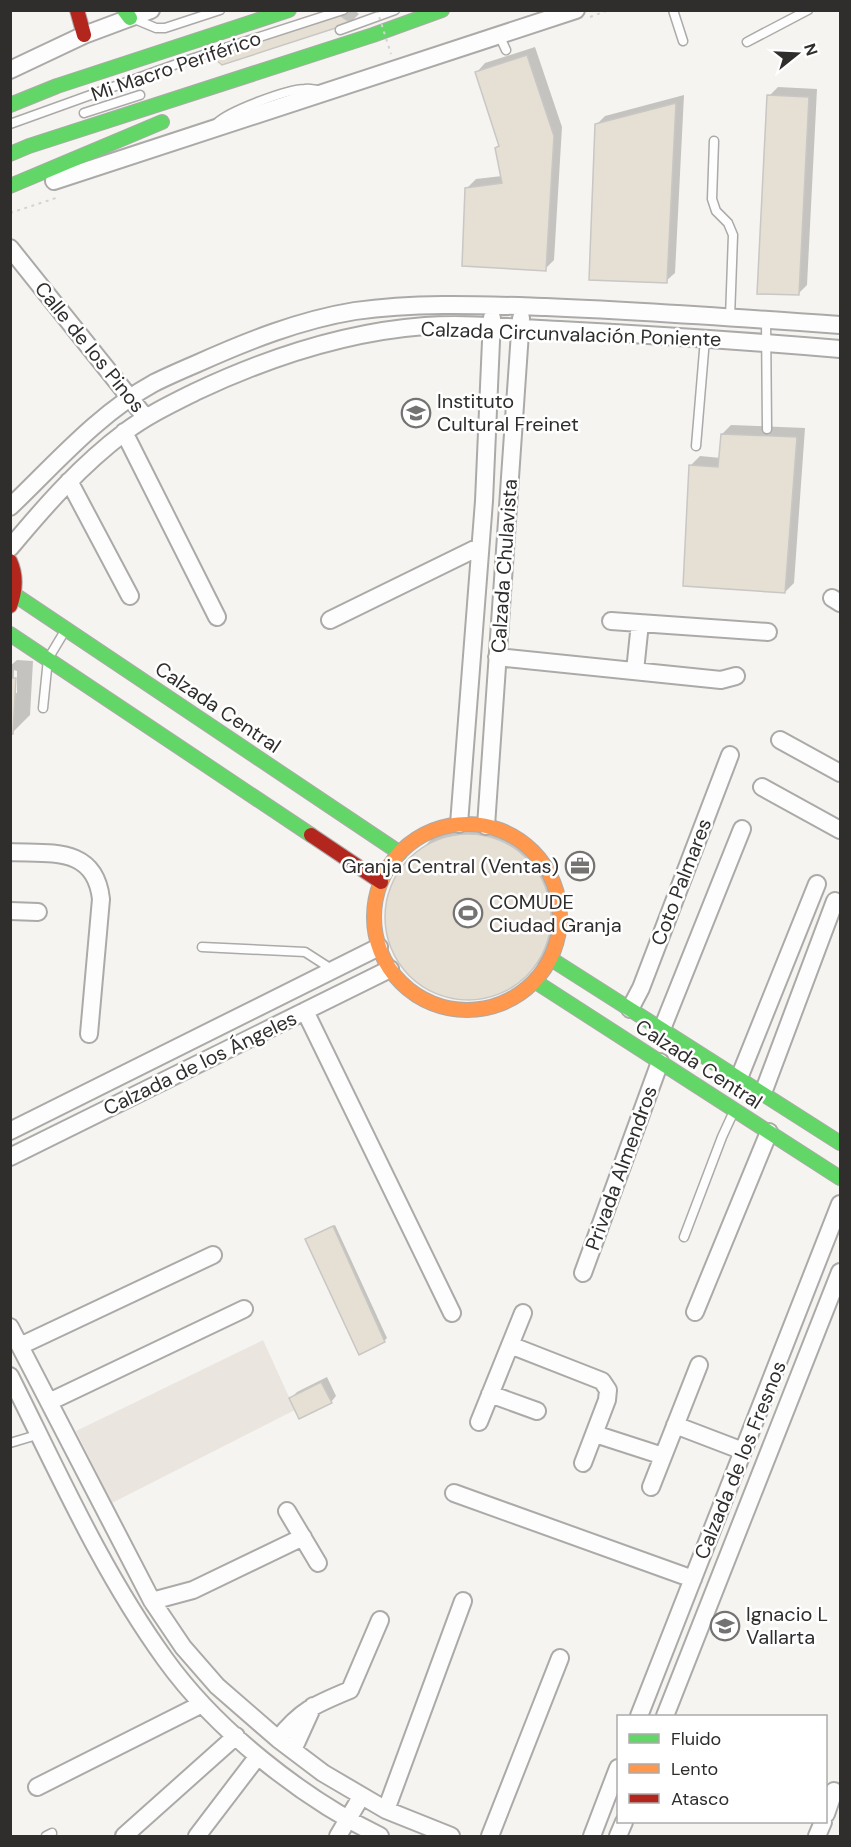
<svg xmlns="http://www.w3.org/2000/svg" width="851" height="1847" font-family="'DM Sans',sans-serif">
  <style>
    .built { fill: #eae5df }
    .shadow { fill: #0003; fill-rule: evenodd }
    .building { fill: #e6dfd3; stroke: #c8c7c4; stroke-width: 1.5 }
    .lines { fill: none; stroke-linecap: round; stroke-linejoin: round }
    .lane-casing { stroke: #abaaa8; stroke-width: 11 }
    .street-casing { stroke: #abaaa8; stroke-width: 20 }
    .fast-casing { stroke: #abaaa8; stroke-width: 16 }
    .slow-casing { stroke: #abaaa8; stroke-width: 16 }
    .jam-casing { stroke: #abaaa8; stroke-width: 16 }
    .path { stroke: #d4d3d3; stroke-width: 2; stroke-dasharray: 3 4.5; stroke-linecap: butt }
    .lane { stroke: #fefdfd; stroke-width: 8 }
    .street { stroke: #fefdfd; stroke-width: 16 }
    .fast { stroke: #63d668; stroke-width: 14 }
    .slow { stroke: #ff974d; stroke-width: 14 }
    .jam { stroke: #b3261e; stroke-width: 14 }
    .path-bridge { stroke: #d4d3d3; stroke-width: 2; stroke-dasharray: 3 4.5; stroke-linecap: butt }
    .labels { text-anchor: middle; stroke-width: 5; stroke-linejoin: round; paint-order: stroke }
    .street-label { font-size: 20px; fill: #2f2e2d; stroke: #fff }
    .poi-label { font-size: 20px; fill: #2f2e2d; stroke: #fff; text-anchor: start }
  </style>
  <rect width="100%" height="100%" fill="#f6f4f1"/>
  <path class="built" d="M263,1340L295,1410L112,1503L76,1431Z"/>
  <path class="shadow" d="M337,10H354L359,14L351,22L223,63Z
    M535,47L562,127L554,260L545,269L467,188L476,179L502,176L501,145L477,72L485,63Z
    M778,87L817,89L807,285L798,294L769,96Z
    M684,95L675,273L666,281L596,125L605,116Z
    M731,425L805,428L794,583L785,592L691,465L700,456L721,458L722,434Z
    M17,660L33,661L30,715L13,732H10V666ZM14,670L17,671V693H13Z
    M490,822L517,831L538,846L554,867L562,891V917L554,942L539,963L526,975L505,991L481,999H455L431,991L408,973L392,950L386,922L389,893L402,868L436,835L462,824Z
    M335,1225L387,1338L384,1341L307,1239Z
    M327,1377L336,1396L331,1402L291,1398L297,1392Z"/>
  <path class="building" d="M339,15L351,23L222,65L211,56Z
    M527,55L554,136L546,271L462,266L465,188L502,183L495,148L499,146L475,72Z
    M767,95L809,97L799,295L757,294Z
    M676,103L667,283L589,280L595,124Z
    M721,434L797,437L785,593L683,586L689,465L718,467Z
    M10,678H16L13,734H10Z
    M385 917a83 83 0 1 1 166 0a83 83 0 1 1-166 0Z
    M333,1226L385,1342L359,1355L305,1239Z
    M321,1382L332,1403L299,1419L289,1398Z"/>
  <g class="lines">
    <g class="lane-casing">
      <path id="lane" d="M673,10L683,41
        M132,18L156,28H165L220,10
        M340,30L395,10
        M500,37L506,50
        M747,42L808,10
        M84,113L140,95
        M217,123C229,111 288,89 305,89C310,88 315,90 320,90
        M10,124L185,61L343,10
        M714,141L712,199L716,211L728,223L733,235L730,318
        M766,320L767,429
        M696,446L705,339
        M43,708L48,659L66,629
        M202,947L305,952L333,970
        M684,1237L722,1137L734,1111
        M10,1443L40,1434
        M46,1836L52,1833"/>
    </g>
    <g class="street-casing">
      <path id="street" d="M10,70L84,35L151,10
        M54,181L576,10
        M10,248L146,418
        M124,432L217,617
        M69,481L130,596
        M10,507C55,464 99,413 154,383C168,376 182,370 196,364C247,341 300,320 355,311C418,302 482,305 546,307C644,311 742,318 840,325
        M10,548C45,506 81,465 125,432C146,416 171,404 195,392C267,358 345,332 425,326C469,323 516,328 560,330C654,335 747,341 840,349
        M832,598L840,603
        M330,620L479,547
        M611,621L768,632
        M497,657L721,680L736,676
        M635,671L640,623
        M780,740L840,773
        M762,787L840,830
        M459,824L484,501L492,318
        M486,826L521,318
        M10,852C51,854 95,846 101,899L89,1034
        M10,911L38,912
        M630,1009L641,988L730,755
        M305,1011L452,1313
        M662,1029L742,829
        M739,1078L817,884
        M763,1093L835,901
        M10,1131L379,947
        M10,1157L390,969
        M583,1273L660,1062
        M695,1312L769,1132
        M10,1327L152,1601L183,1647L217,1686L278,1739L323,1773L386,1810L451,1836
        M510,1345L602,1381L608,1390L607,1400L583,1463
        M20,1346L213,1255
        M10,1376C58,1472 102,1572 165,1659C216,1730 302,1798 380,1836
        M490,1394L537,1411
        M49,1402L244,1309
        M479,1422L523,1313
        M675,1425L743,1451
        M595,1434L663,1456
        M651,1487L699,1365
        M454,1493L693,1579
        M287,1511L318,1563
        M152,1601L193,1590L303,1537
        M639,1716L840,1204
        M665,1716L840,1272
        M278,1739C301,1710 316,1704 350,1690L380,1620
        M293,1750L313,1706
        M37,1787L202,1704
        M386,1810L463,1601
        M826,1814L834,1791
        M124,1836L236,1736
        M197,1836L258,1756
        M338,1836L361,1797
        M490,1836L560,1658
        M592,1836L618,1768
        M618,1836L624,1822
        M817,1836L823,1822"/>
    </g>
    <g class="fast-casing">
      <path id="fast" d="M124,10L130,18
        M10,105L57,86L289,10
        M10,154L29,146L373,35L442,10
        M10,186L162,122
        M15,595L400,853
        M10,634L311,835
        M551,959L840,1143
        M536,982L840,1178"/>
    </g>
    <g class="slow-casing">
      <path id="slow" d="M374 917a93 93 0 1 1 186 0a93 93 0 1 1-186 0Z"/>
    </g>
    <g class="jam-casing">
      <path id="jam" d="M77,10L84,35
        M10,561C17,576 16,590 10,606
        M311,835L381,882"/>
    </g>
    <path class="path" d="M590,17L609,10
      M10,213L59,197"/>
    <use href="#lane" class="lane"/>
    <use href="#street" class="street"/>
    <use href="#fast" class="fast"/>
    <use href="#slow" class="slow"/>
    <use href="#jam" class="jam"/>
    <path class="path-bridge" d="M377,10L391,54"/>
  </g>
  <defs>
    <g id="school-ring" transform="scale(1.5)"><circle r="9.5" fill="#fff" stroke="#757372" stroke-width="1.5"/><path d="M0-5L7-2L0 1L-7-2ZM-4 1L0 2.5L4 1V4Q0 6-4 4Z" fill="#757372"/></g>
    <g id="office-ring" transform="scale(1.5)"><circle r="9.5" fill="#fff" stroke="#757372" stroke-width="1.5"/><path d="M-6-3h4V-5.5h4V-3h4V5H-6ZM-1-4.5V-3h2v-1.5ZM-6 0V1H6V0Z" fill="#757372"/></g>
    <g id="stadium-ring" transform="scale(1.5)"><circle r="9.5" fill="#fff" stroke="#757372" stroke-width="1.5"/><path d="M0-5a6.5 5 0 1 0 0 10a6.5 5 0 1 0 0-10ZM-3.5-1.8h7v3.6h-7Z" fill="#757372"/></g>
  </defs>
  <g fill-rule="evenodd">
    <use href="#school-ring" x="416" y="413"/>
    <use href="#office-ring" x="580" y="866"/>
    <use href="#stadium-ring" x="468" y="913"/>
    <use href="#school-ring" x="725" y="1626"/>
  </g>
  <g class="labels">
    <g class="street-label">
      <text transform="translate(176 66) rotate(-19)" y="7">Mi Macro Periférico</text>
      <text transform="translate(571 334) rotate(2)" y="7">Calzada Circunvalación Poniente</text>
      <text transform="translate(90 347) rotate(51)" y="7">Calle de los Pinos</text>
      <text transform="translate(504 566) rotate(-86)" y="7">Calzada Chulavista</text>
      <text transform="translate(218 707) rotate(34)" y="7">Calzada Central</text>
      <text transform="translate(681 882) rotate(-69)" y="7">Coto Palmares</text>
      <text transform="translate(200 1063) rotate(-26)" y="7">Calzada de los Ángeles</text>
      <text transform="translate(699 1064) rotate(33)" y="7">Calzada Central</text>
      <text transform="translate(621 1168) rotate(-70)" y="7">Privada Almendros</text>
      <text transform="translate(740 1460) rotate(-68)" y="7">Calzada de los Fresnos</text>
    </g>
    <g class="poi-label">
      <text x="437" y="408">Instituto<tspan x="437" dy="23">Cultural Freinet</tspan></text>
      <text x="559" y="873" text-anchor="end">Granja Central (Ventas)</text>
      <text x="489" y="909">COMUDE<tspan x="489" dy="23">Ciudad Granja</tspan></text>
      <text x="746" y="1621">Ignacio L<tspan x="746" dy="23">Vallarta</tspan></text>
    </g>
  </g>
  <rect width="851" height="1847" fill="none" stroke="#2f2e2d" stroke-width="24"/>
  <rect x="617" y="1715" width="210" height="108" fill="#ffffff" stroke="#acabab" stroke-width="1.5"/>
  <rect x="629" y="1734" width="30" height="9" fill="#63d668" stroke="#acabab" stroke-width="1.5"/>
  <text x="671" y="1745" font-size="18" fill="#2f2e2d">Fluido</text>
  <rect x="629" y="1764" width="30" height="9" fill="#ff974d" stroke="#acabab" stroke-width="1.5"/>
  <text x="671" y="1775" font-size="18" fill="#2f2e2d">Lento</text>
  <rect x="629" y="1794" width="30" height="9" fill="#b3261e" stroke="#acabab" stroke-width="1.5"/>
  <text x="671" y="1805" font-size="18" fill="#2f2e2d">Atasco</text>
  <g transform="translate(797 54) rotate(72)" stroke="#ffffff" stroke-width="4.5" paint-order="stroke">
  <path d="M0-4.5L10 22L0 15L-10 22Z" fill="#2f2e2d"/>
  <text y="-9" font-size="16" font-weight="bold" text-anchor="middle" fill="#2f2e2d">N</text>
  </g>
</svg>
